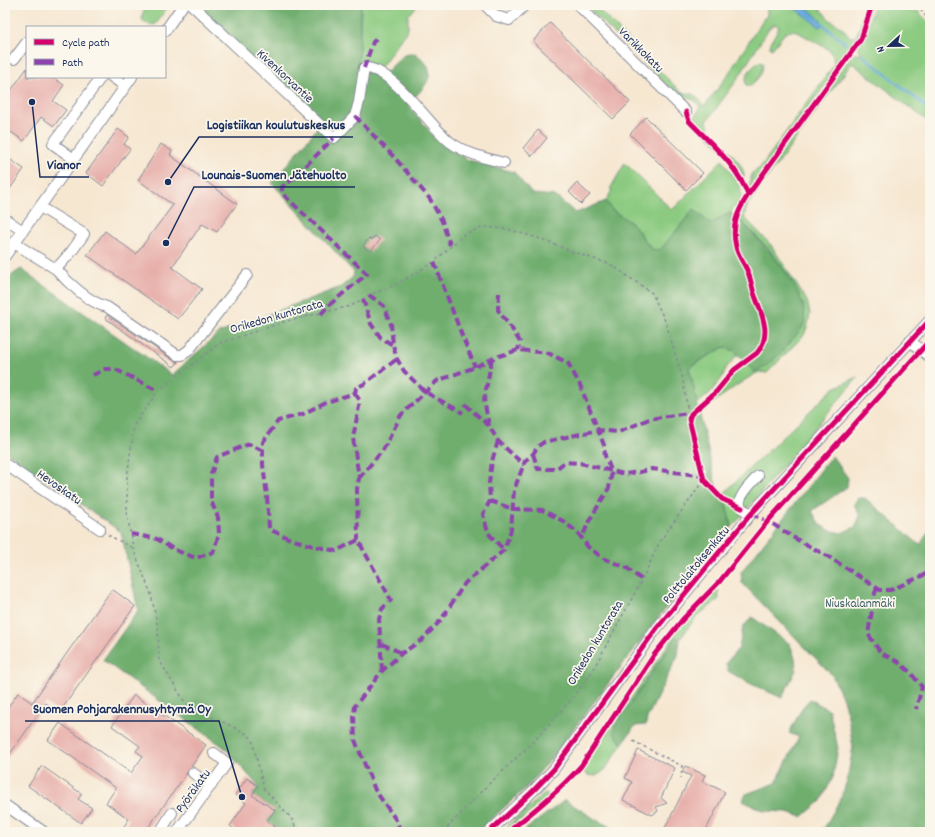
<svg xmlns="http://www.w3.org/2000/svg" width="935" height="837" font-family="Dekko,sans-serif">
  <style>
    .green { fill: #8bca80; stroke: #537c6f }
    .forest { fill: #70ae6e; stroke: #466e66 }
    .water { fill: #67a9db; stroke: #416c9c }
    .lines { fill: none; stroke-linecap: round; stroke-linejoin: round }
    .stream { stroke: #67a9db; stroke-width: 2.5 }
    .building { fill: #e7ada9 }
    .minor-casing { stroke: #888b98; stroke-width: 12 }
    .path { stroke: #888b98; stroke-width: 1.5; stroke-dasharray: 3 3; stroke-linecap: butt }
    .minor { stroke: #fff; stroke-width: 10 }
    .quiet { stroke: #8e44ad; stroke-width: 4; stroke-dasharray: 8 4; stroke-linecap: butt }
    .cycleway-casing { stroke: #fbf7ec; stroke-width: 8 }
    .cycleway { stroke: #d6006c; stroke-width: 5 }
    .labels { text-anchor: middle; stroke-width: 3.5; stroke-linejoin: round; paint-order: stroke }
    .street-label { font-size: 13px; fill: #1b2f5e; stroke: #fbf7ec }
    .park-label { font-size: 13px; fill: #3d5e68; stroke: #fbf7ec }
    .leader { fill: none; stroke: #1b2f5e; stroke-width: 1.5 }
    .callout-dot { fill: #1b2f5e; stroke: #fbf7ec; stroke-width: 1.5 }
    .callout-label { font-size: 14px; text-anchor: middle; font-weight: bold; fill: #1b2f5e; stroke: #fbf7ec; stroke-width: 3.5; stroke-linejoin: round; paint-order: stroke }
  </style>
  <rect width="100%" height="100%" fill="#fbf7ec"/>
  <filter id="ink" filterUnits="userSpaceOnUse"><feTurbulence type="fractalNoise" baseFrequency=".025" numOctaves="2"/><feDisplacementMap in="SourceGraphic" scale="8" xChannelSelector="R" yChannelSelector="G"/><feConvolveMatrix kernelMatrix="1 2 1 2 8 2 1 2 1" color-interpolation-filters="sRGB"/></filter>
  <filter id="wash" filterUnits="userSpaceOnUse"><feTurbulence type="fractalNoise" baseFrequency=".012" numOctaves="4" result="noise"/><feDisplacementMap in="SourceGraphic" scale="16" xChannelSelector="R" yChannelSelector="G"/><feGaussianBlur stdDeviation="0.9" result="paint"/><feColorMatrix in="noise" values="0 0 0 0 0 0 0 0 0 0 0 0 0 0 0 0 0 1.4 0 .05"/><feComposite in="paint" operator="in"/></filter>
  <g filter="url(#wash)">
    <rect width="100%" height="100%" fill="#f6e7d1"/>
    <path class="green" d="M148,5H169L156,24L150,25L142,20L143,12Z
      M361,5H418L408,16V29L380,68L358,73Z
      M585,5H594L681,92C695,94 697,95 704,107L727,76L764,18L767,16V9L762,5H790L820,26L823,23L805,5H817L830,20L843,28L850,37H856L865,12L867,5H870L867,17L857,41L751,187L748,186V184L750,183L752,173L760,168L834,65L833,56L828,49L794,30L785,33L772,49L770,48C770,41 776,34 779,27L775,24L769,28L737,80L707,121C708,125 709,130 712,133C720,144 745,162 744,177C732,155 709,137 691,120L698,112L700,107C695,97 690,99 680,98Z
      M875,5H905L917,10L930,24V123L852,63L748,204L744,217L771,245L807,301L810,314L808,324L804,335L767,373C765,373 763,372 760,372C752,373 708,406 700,413L699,410L722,389L733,375L746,363L749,365L804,306L788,275L768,248L739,219L742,208L850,58L855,53L859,55L861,52L858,47L864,35Z
      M759,62L763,63C763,73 758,80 749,86L746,85C744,75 751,68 759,62Z
      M722,160C727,168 741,184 741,193C742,200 736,207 732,213L728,214L710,224L694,209L660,251L651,249L634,225L612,210L606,201L612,190L610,189L625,163L672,210Z
      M724,347L735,351L737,354L735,358L726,368L722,378L710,393L697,404L689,367Z
      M858,377L732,527L723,494L834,388Z
      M715,587L718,589L719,599L696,617L680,639L676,637L614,733L622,744L605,770L596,776L587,775L584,772V767L685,620Z
      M545,794H548V797L507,832H501L541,796Z"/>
    <path class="forest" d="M195,5H361L358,73L386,72L404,55L415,53C443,73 425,86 408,104L435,138L468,160L514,172L532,194L555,196L576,213L606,201L612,210L634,225L651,249L660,250L694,209L710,224L728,214L732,213C755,235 811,289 804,323C802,332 776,358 768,365C764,368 759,370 754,372C747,362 741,362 735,351L724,347L689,367L717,490L723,494L732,527L700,563L550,760L528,786L477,832H283L267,821L274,810L252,795L258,786L225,748L103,660L138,610L121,532L5,451V285L12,275L21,269L172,375L219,333L341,287L353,277L354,272L272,183L319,126Z
      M832,456L848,478L847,487L812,511L820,525L829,530L841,533L855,527L860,516L854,504L858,498H865L920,545L930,529V832H818L825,827L842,796L847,780L853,747L848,717L843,699L832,675L742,583L741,572Z
      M752,617L790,644L795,658L796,670L782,698L749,683L728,671L726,663L739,648L743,627Z
      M676,637L680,639L678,655L647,718L646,725L635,726L622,744L614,733L615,726Z
      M810,699L829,710L838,748L833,777L821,801L802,817L787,812L765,811L742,801L746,794L776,783L799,737L789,733L802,708Z
      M565,800L598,821L622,832H522Z"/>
    <path class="water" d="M790,5H805L823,23L820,27Z"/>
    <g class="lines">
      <path class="stream" d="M820,22L846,44
        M861,54L930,110"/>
    </g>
    <g id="blocks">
      <path class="building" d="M550,23L630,102L613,119L533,41Z
        M27,68V77H52L64,85L53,101L66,110L54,126L41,117L24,141L5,128V99Z
        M646,117L703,173L686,190L630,134Z
        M118,129L129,137L124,144L130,149L103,186L86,173Z
        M538,130L547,138L532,156L523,148Z
        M161,144L172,151L170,155L237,204L217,232L202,224L172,267L202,289L178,319L87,255L105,231L136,254L173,205L138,180Z
        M5,156L24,169L5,196Z
        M577,183L590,195L581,204L569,192Z
        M375,236L380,240L370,252L363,246L369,238L371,240Z
        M107,315L173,360L178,362L174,367L105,318Z
        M112,589L135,606L59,713L46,703L5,761V711L18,693L32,703Z
        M134,695L206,745L191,767L188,770L187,773L145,832H120L129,819L106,803L116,788L48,740L60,723L131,773L143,756L136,751L140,746L112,726Z
        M638,750L675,768L661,798L667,803L656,807L658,811L652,815L623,800L632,782L625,778Z
        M42,766L82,794L78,799L92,808L81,823L28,786Z
        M685,766L705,775L702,781L725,792L705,832H669L664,830L691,776L682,772Z
        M247,778L258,786L252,795L275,810L267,821L283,832H238L230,826L246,803L235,795Z"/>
    </g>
  </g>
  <g filter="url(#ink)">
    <use href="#blocks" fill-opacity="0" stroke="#888b98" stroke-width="1"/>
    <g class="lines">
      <g class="minor-casing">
        <path id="minor" d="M192,5L334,138L355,116L359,102L364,68C391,66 429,125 450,142C466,154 485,158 504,163
          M485,5L496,16L509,20L525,5
          M578,5L686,112
          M165,31L183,5
          M14,59L27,42
          M112,77L125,86
          M74,159L53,144L101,77
          M40,207L84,234L72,251L56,269C68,283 90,303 107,307L177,355H182L189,350L247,275
          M5,219L23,231
          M14,243L56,269
          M5,256L132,77
          M910,341L930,357
          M5,464L100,529
          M751,514C748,512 743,510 741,507C735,498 753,482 758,476
          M193,773L211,786
          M5,805L44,832
          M160,832L172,813
          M177,832L227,763L214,753
          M489,832L533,791L554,769L657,628L706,568L751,514L930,320"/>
      </g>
      <path class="path" d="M917,5L930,22
        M108,535L133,548
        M633,741L682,766L681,778
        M298,832L291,818L264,789L252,739L247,734L223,722L189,709L159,660L158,628L151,594L133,548L127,513V478L134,425L158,391L220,343L287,321L351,306L369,295L395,285L434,262L464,234L484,227L507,229L541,239L573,252L610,264L652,293L666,323L683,380L689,419
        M443,832L489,784L533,742L570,701L590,675L642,580L660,541L704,480"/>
      <use href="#minor" class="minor"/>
      <path class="quiet" d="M364,68L373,42L379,36
        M355,116L394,157L430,199L442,221L450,245
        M434,262L461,333L475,367
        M499,293L498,310L512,329L520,342L518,350
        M369,295L384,306L391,324L393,345L397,359L404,371L425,392L463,413
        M363,299L371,324L381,338L393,345
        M321,314L329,305L367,274L286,197L282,192V187L290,181L334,138
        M93,375L105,369H115L158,391
        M355,393L360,401L353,438L359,478L357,489L358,540
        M465,404L489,426L498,441L524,465
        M489,426L484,400L492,358
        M498,441L492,461L489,483L490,501L483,514L488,533L504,550
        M533,454L538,469H556L565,462L580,463L624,474L640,472L652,469L703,476
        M359,478L383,450L401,415L437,381L475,367L496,357L518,350L548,353L568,363L580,385L604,445L605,456L612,472L609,488L589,521L582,538
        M490,501L513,509L542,510L563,521L578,533L588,547L603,558L627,568L642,580
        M751,514L768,521L796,539L829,557L880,590H891L924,575L930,570
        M131,534L157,539L175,550L196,558L213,552L219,534L218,517L211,501V474L217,457L249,444L263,451
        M877,588L875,593L868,634L881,653L898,662L910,672L922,687L916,709
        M382,644L402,653
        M382,671L379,619L382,609L391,600L358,540L336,551L310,545L288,538L269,529L267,496L263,465V442L278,421L303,414L324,403L355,393L356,388L364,384L397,359
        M401,832L396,820L375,790L355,740L354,715L355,706L382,671L402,653L422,640L441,620L465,583L504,550L511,530L514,490L525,461L533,454L538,446L544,442L598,430L619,432L649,419L688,413"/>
      <g class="cycleway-casing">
        <path id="cycleway" d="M686,112L689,121C711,144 737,165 748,195
          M742,508L722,499L704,480L689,419L691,414L716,392L734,370L757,353C773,334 761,313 754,293C752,287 751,281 749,275C746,265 738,257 736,247C731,226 737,212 748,195L861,39L872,5
          M489,832L533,791L554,769L657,628L706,568L751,514L930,320
          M508,832C534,811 559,791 581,766L654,655L683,619L720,581L768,521L930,340"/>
      </g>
      <use href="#cycleway" class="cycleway"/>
    </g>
  </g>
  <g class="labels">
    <g class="street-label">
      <text transform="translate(642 49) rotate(45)" y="5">Varikkokatu</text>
      <text transform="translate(286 75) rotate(43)" y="5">Kivenkorvantie</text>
      <text transform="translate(276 315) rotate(-16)" y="5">Orikedon kuntorata</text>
      <text transform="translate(60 486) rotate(35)" y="5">Hevoskatu</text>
      <text transform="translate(695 564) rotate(-50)" y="5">Polttolaitoksenkatu</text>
      <text transform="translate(594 642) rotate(-59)" y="5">Orikedon kuntorata</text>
      <text transform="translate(192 790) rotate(-54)" y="5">Pyöräkatu</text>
    </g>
    <g class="park-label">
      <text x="860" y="607">Niuskalanmäki</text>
    </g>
  </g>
  <path class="leader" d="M168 182L199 137H353M32 102L40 177H89M166 243L194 187H355M242 797L219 721H25"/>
  <g class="callout-dot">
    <circle cx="168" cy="182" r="4"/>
    <circle cx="32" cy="102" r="4"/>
    <circle cx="166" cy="243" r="4"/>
    <circle cx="242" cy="797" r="4"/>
  </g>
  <g class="callout-label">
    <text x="276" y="129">Logistiikan koulutuskeskus</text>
    <text x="64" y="169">Vianor</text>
    <text x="274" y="179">Lounais-Suomen Jätehuolto</text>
    <text x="122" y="713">Suomen Pohjarakennusyhtymä Oy</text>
  </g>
  <rect width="935" height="837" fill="none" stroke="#fbf7ec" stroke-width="20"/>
  <rect x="26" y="26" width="140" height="52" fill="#fbf7ec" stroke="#a1a7b3"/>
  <rect x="34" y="39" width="20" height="6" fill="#d6006c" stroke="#a1a7b3"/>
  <text x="62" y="46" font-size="12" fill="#1b2f5e">Cycle path</text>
  <rect x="34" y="59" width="20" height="6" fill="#8e44ad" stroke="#a1a7b3"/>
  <text x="62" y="66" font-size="12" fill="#1b2f5e">Path</text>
  <g transform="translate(889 46) rotate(248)" stroke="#fbf7ec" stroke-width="3" paint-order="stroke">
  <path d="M0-3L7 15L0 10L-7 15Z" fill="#1b2f5e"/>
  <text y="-6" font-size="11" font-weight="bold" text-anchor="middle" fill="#1b2f5e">N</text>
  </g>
</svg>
